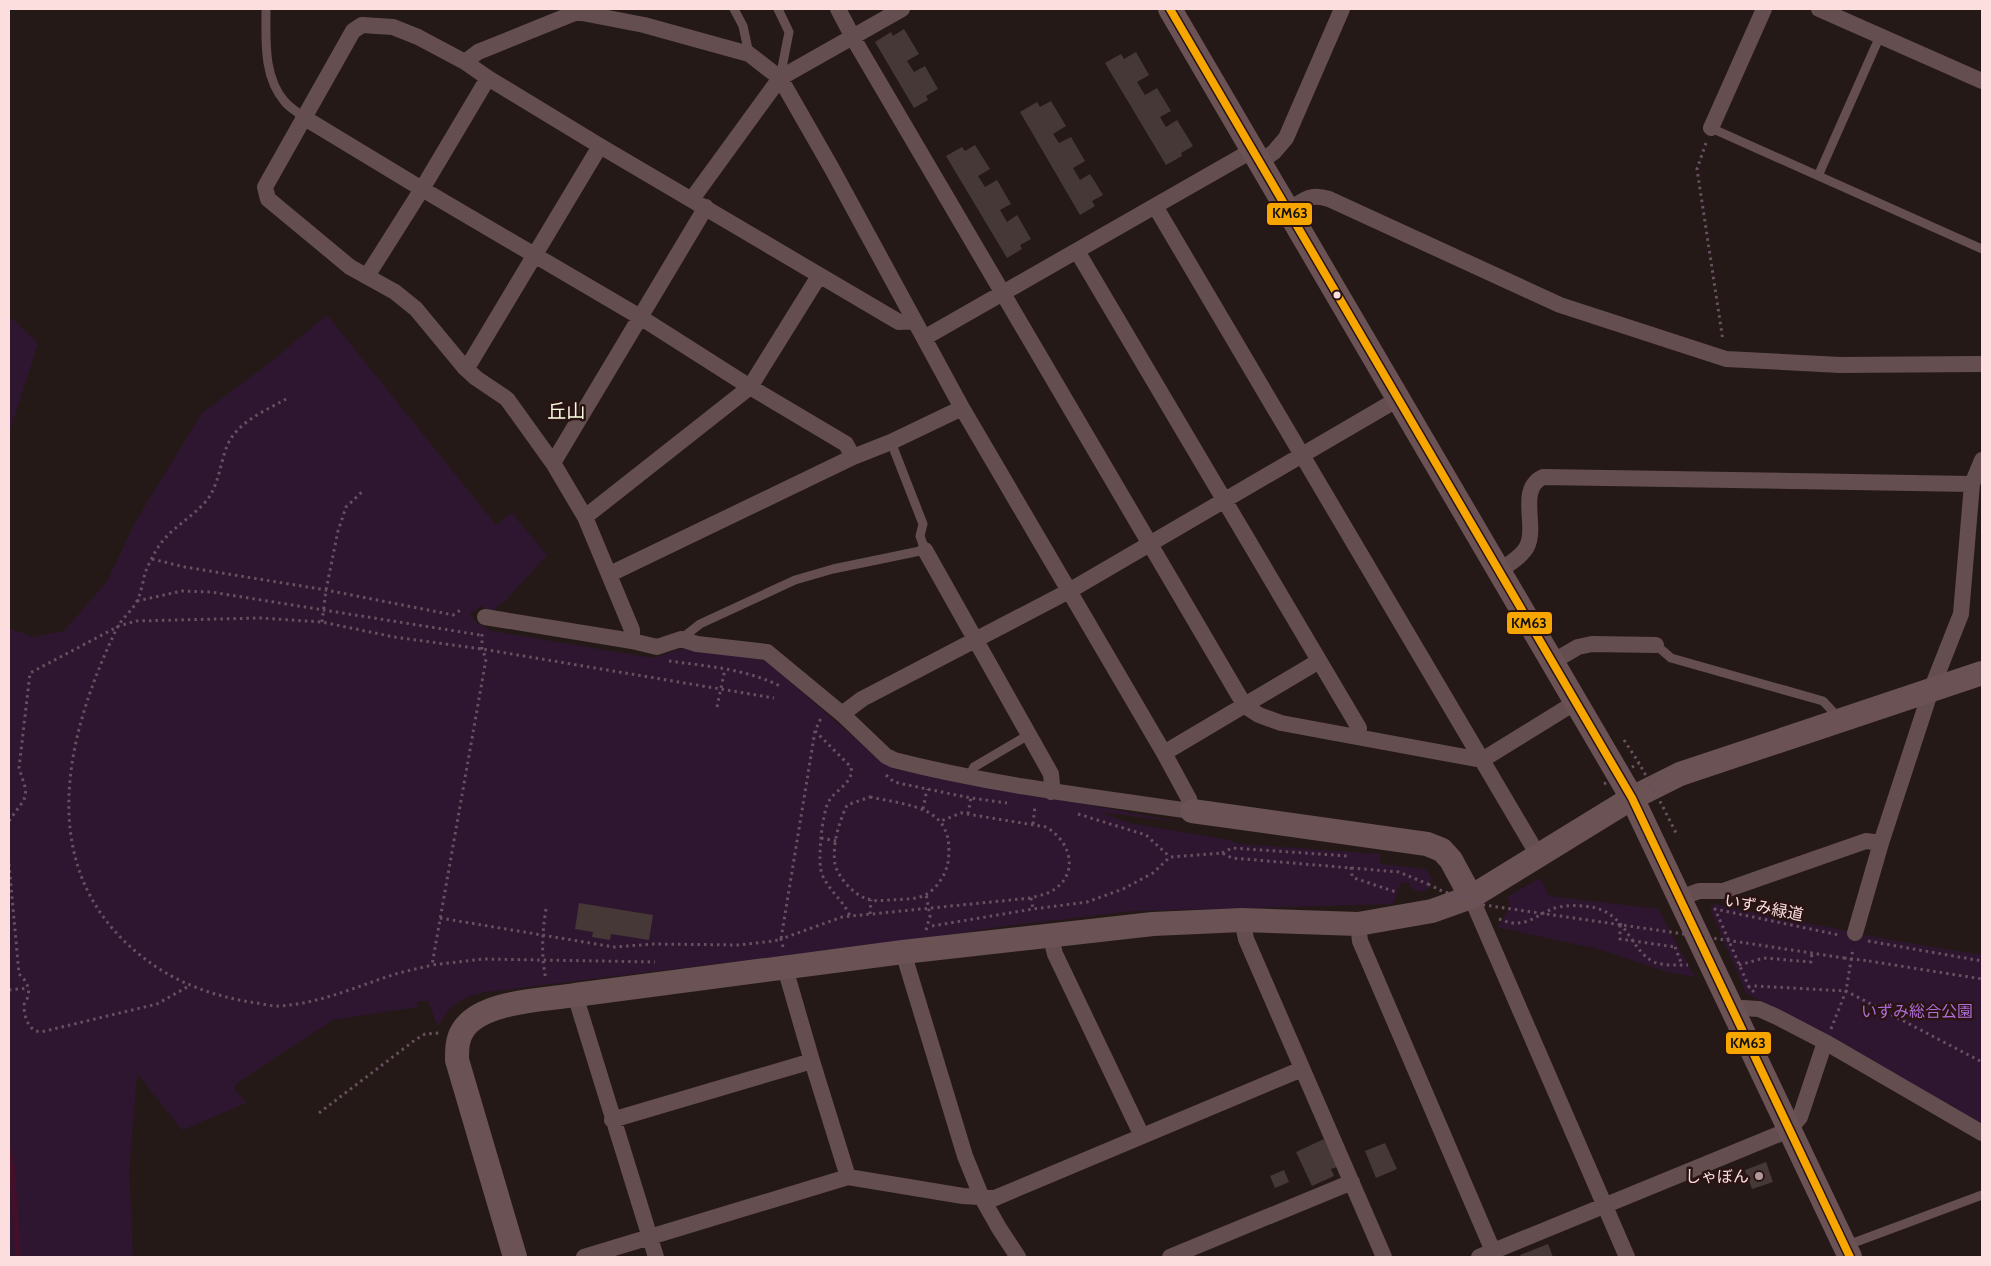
<svg xmlns="http://www.w3.org/2000/svg" width="1991" height="1266" font-family="Cabin,'Noto Sans JP',sans-serif">
  <style>
    .green { fill: #2e1630 }
    .lines { fill: none; stroke-linecap: round; stroke-linejoin: round }
    .stream { stroke: #441029; stroke-width: 5.5 }
    .building { fill: #463837 }
    .path { stroke: #694f5f; stroke-width: 3; stroke-dasharray: 2.5 4; stroke-linecap: butt }
    .lane { stroke: #654e50; stroke-width: 9 }
    .street { stroke: #654e50; stroke-width: 16 }
    .secondary { stroke: #6b5254; stroke-width: 24 }
    .path-bridge { stroke: #694f5f; stroke-width: 3; stroke-dasharray: 2.5 4; stroke-linecap: butt }
    .bus-1-casing { stroke: #2a1413; stroke-width: 11 }
    .bus-1 { stroke: #f7a600; stroke-width: 8 }
    .bus-dot { fill: #fddedf; stroke: #2a1413; stroke-width: 2 }
    .poi-dot { fill: #b19999; stroke: #2a1413; stroke-width: 2 }
    .labels { text-anchor: middle; stroke-width: 5; stroke-linejoin: round; paint-order: stroke }
    .street-label { font-size: 16px; fill: #fddedf; stroke: #2a1413 }
    .park-label { font-size: 16px; fill: #b06dda; stroke: #2a1413 }
    .poi-label { font-size: 16px; fill: #fddedf; stroke: #2a1413; text-anchor: end }
    .quarter-label { font-size: 19px; fill: #f6fde0; stroke: #2a1413 }
    .line-badge { stroke: #2a1413; stroke-width: 2 }
    .pale-badge-label { font-size: 14px; text-anchor: middle; font-weight: bold; fill: #111 }
  </style>
  <rect width="100%" height="100%" fill="#251918"/>
  <path class="green" d="M327,315L496,525L512,513L547,555L506,600L490,612L481,606L470,614L477,623L492,631L653,658L681,649L758,658L767,662L885,764L895,769L1186,823L1100,812L1130,823L1229,840L1239,844L1380,854V864L1425,869L1431,876L1430,887C1422,895 1412,892 1408,882L1400,884L1393,904L1134,911L1013,925L918,939L486,992C463,996 448,1005 438,1027L428,1001H417V1007L333,1020L237,1083L234,1088L246,1103L182,1130L137,1073L129,1171L133,1257H9V628L33,637L64,631L107,581L137,519L202,413L267,365Z
    M9,317L16,322L38,343L9,434Z
    M1540,878L1549,896L1658,909L1695,977L1667,972L1598,949L1497,927L1504,918L1510,904L1507,897Z
    M1715,904L1885,939L1982,955V1126L1828,1035L1746,993L1710,909Z"/>
  <g class="lines">
    <path class="stream" d="M9,1151L12,1166L18,1257"/>
  </g>
  <path class="building" d="M904,29L919,54L907,61L914,72L925,66L938,89L926,96L928,100L914,108L875,42L891,32L893,36Z
    M1136,52L1149,75L1137,82L1145,95L1157,88L1171,111L1160,117L1166,127L1177,120L1193,146L1181,153L1182,156L1166,165L1105,63L1121,54L1124,59Z
    M1051,101L1066,126L1053,134L1059,143L1071,137L1085,161L1073,168L1080,180L1090,174L1103,195L1092,201L1095,206L1080,215L1020,112L1037,102L1040,107Z
    M975,145L990,169L978,176L985,187L997,180L1011,204L1000,210L1007,222L1017,215L1031,239L1020,245L1022,249L1007,258L946,156L962,147L965,151Z
    M579,903L653,915L649,940L611,934L610,940L592,937L593,932L575,929Z
    M1324,1139L1337,1167L1331,1169L1334,1176L1312,1186L1296,1152Z
    M1385,1143L1397,1169L1376,1178L1365,1151Z
    M1766,1162L1773,1182L1752,1189L1745,1170Z
    M1284,1170L1289,1182L1275,1188L1270,1176Z
    M1548,1244L1553,1257H1521L1520,1255Z"/>
  <g class="lines">
    <path class="path" d="M1706,143L1697,169L1723,341
      M286,399C265,411 237,422 227,446C220,464 219,484 207,500C193,517 174,526 161,543C155,551 149,563 145,573C143,582 141,593 137,601C132,611 122,618 117,628C65,736 33,869 140,955C172,981 209,995 250,1002C259,1003 269,1006 278,1006C321,1004 359,985 399,973C410,970 421,968 432,965
      M152,559L185,567L326,590L453,615L462,609
      M137,601L182,591L211,592L480,635
      M322,622L326,590L338,531L346,507L363,491
      M482,634V649L486,659L432,965L484,959L655,962
      M669,661C706,666 746,669 780,686
      M717,707L725,669
      M815,731L851,767C854,783 836,789 829,801C822,812 817,863 822,874C828,890 843,900 850,916
      M1624,740L1639,763
      M886,775L894,782L903,784L971,798L1007,803
      M870,797C911,806 956,806 948,862C946,874 937,889 925,895C914,900 902,899 891,900C883,900 876,902 868,899C855,896 838,878 835,864C832,845 839,822 847,805Z
      M1663,807L1676,833
      M923,809L927,789
      M968,814L971,797
      M1078,814L1146,835L1170,857
      M9,821L24,800L26,790L19,768L30,673L119,626L136,621L260,618L322,622L394,637L482,649L774,698
      M1033,824L1035,806
      M821,838L836,841
      M1222,853L1232,848L1348,856
      M9,864L19,974C26,980 30,988 28,996C27,1001 23,1003 24,1008C25,1019 29,1031 41,1032L157,1004L189,986
      M1351,867L1352,876L1354,878L1396,892
      M1031,898L1033,909
      M546,909C542,934 541,955 546,980
      M870,914L871,900
      M440,918L614,947L654,944L739,945L774,941L781,939L815,731L821,718
      M1499,919C1505,921 1512,924 1518,923C1529,923 1540,914 1550,910C1562,904 1583,905 1596,908C1628,917 1630,950 1654,962C1664,966 1678,965 1688,965
      M932,926L1033,909L1087,902L1123,889L1153,873L1170,857L1222,853L1232,858L1399,872L1428,884
      M926,930L930,916L926,894
      M1868,941L1982,961
      M1746,943L1844,958
      M783,947L781,939L842,917L1031,898C1037,896 1044,895 1050,892C1080,876 1072,842 1046,827L961,813L941,821
      M1675,947L1682,965
      M1869,961L1982,979
      M1739,965L1764,958L1811,962L1812,953
      M1748,987L1756,986L1846,991L1982,1062
      M9,990L28,988
      M1754,992L1749,987L1715,909L1839,935
      M1831,1029L1846,991L1853,948
      M319,1113L415,1040L425,1034L440,1033"/>
    <path class="lane" d="M266,9C266,40 263,77 285,102C290,108 298,112 303,117
      M734,9L743,26L749,54
      M778,9L789,32L780,78
      M1711,128L1982,249
      M1818,176L1880,36
      M681,639L700,624L795,580L833,569L925,550L920,536L923,524L891,442
      M1656,645L1671,658L1823,701L1839,718
      M968,778L974,767L1030,734
      M1845,1246L1982,1195"/>
    <path class="street" d="M838,9L856,43L1245,706L1259,715L1281,723L1482,760L1576,702
      M1819,9L1982,81
      M465,62L478,52L577,12L644,25L749,54L780,78L831,167L962,408L1164,753L1189,799L1192,811C1092,797 992,785 894,760L886,756L842,714L767,652L697,644L681,639L657,647L632,641L485,617
      M303,117L422,189L640,317L750,387L846,444L853,457
      M1711,128L1764,9
      M1260,162L1274,152L1286,138L1342,9
      M692,199L780,78L902,9
      M1155,206L1538,855
      M1288,210C1305,200 1309,193 1329,199L1560,305L1726,359L1840,365L1982,364
      M1077,251L1359,728L1358,737
      M367,276L422,189L488,78
      M924,338L1253,150
      M464,367L470,363L600,146
      M553,463L706,207
      M585,517L750,387L819,276
      M925,550L1051,774L1052,785L1051,792
      M1499,571C1507,565 1518,559 1524,551C1541,531 1515,490 1543,477L1972,484
      M610,574L853,457L891,442L962,408
      M632,641V630L585,517L553,463L507,399L476,378L464,367L416,309L395,292L350,267L268,199L265,187L353,31L362,25L393,27L418,37L465,62L488,78L600,146L887,315L899,322L914,321
      M1552,662L1578,647L1592,644L1656,645
      M842,714L862,699L1069,591L1398,399
      M1164,753L1319,661
      M1471,897L1627,1257
      M1680,898L1699,891H1723L1866,841L1881,843
      M1242,920L1246,939L1384,1257
      M1358,924L1360,941L1493,1251
      M1855,933L1881,843L1931,690L1961,614L1972,484L1982,460
      M1050,934L1055,954L1142,1136
      M903,952L965,1156L982,1198L999,1228L1018,1257
      M785,968L812,1061L848,1177
      M575,995L656,1257
      M1733,1011L1742,1008L1759,1009L1777,1017L1825,1042L1982,1133
      M612,1120L812,1061
      M584,1257L848,1177L963,1196L995,1198L1302,1069
      M1170,1257L1352,1182
      M1479,1257L1789,1130L1800,1117L1825,1042"/>
    <path class="secondary" d="M1170,9L1632,798L1850,1257
      M1192,811L1427,844L1442,850L1451,860L1471,897
      M515,1257L457,1060C457,1049 457,1039 463,1030C481,1001 544,1000 575,995L903,952L1153,924L1242,920L1358,924L1432,911L1471,897L1632,798L1680,774L1982,673"/>
    <path class="path-bridge" d="M1604,784L1639,763L1663,807
      M1428,884L1442,891L1484,905L1746,943
      M1620,925V939L1675,947
      M1844,958L1869,961"/>
    <g class="bus-1-casing">
      <path id="bus-1" d="M1170,9L1632,798L1850,1257"/>
    </g>
    <use href="#bus-1" class="bus-1"/>
  </g>
  <circle class="bus-dot" cx="1337" cy="295" r="4.5"/>
  <circle class="poi-dot" cx="1759" cy="1176" r="5"/>
  <g class="labels">
    <g class="street-label">
      <text transform="translate(1764 907) rotate(11)" y="6">いずみ緑道</text>
    </g>
    <g class="park-label">
      <text x="1917" y="1017">いずみ総合公園</text>
    </g>
    <g class="poi-label">
      <text x="1749" y="1182">しゃぼん</text>
    </g>
    <g class="quarter-label">
      <text x="566" y="418">丘山</text>
    </g>
  </g>
  <g class="line-badge">
    <rect x="1266" y="202" width="47" height="24" rx="5" fill="#f7a600"/>
    <rect x="1506" y="611" width="47" height="24" rx="5" fill="#f7a600"/>
    <rect x="1725" y="1031" width="47" height="24" rx="5" fill="#f7a600"/>
  </g>
  <g class="pale-badge-label">
    <text x="1290" y="218">KM63</text>
    <text x="1529" y="628">KM63</text>
    <text x="1748" y="1048">KM63</text>
  </g>
  <rect width="1991" height="1266" fill="none" stroke="#fddedf" stroke-width="20"/>
</svg>
